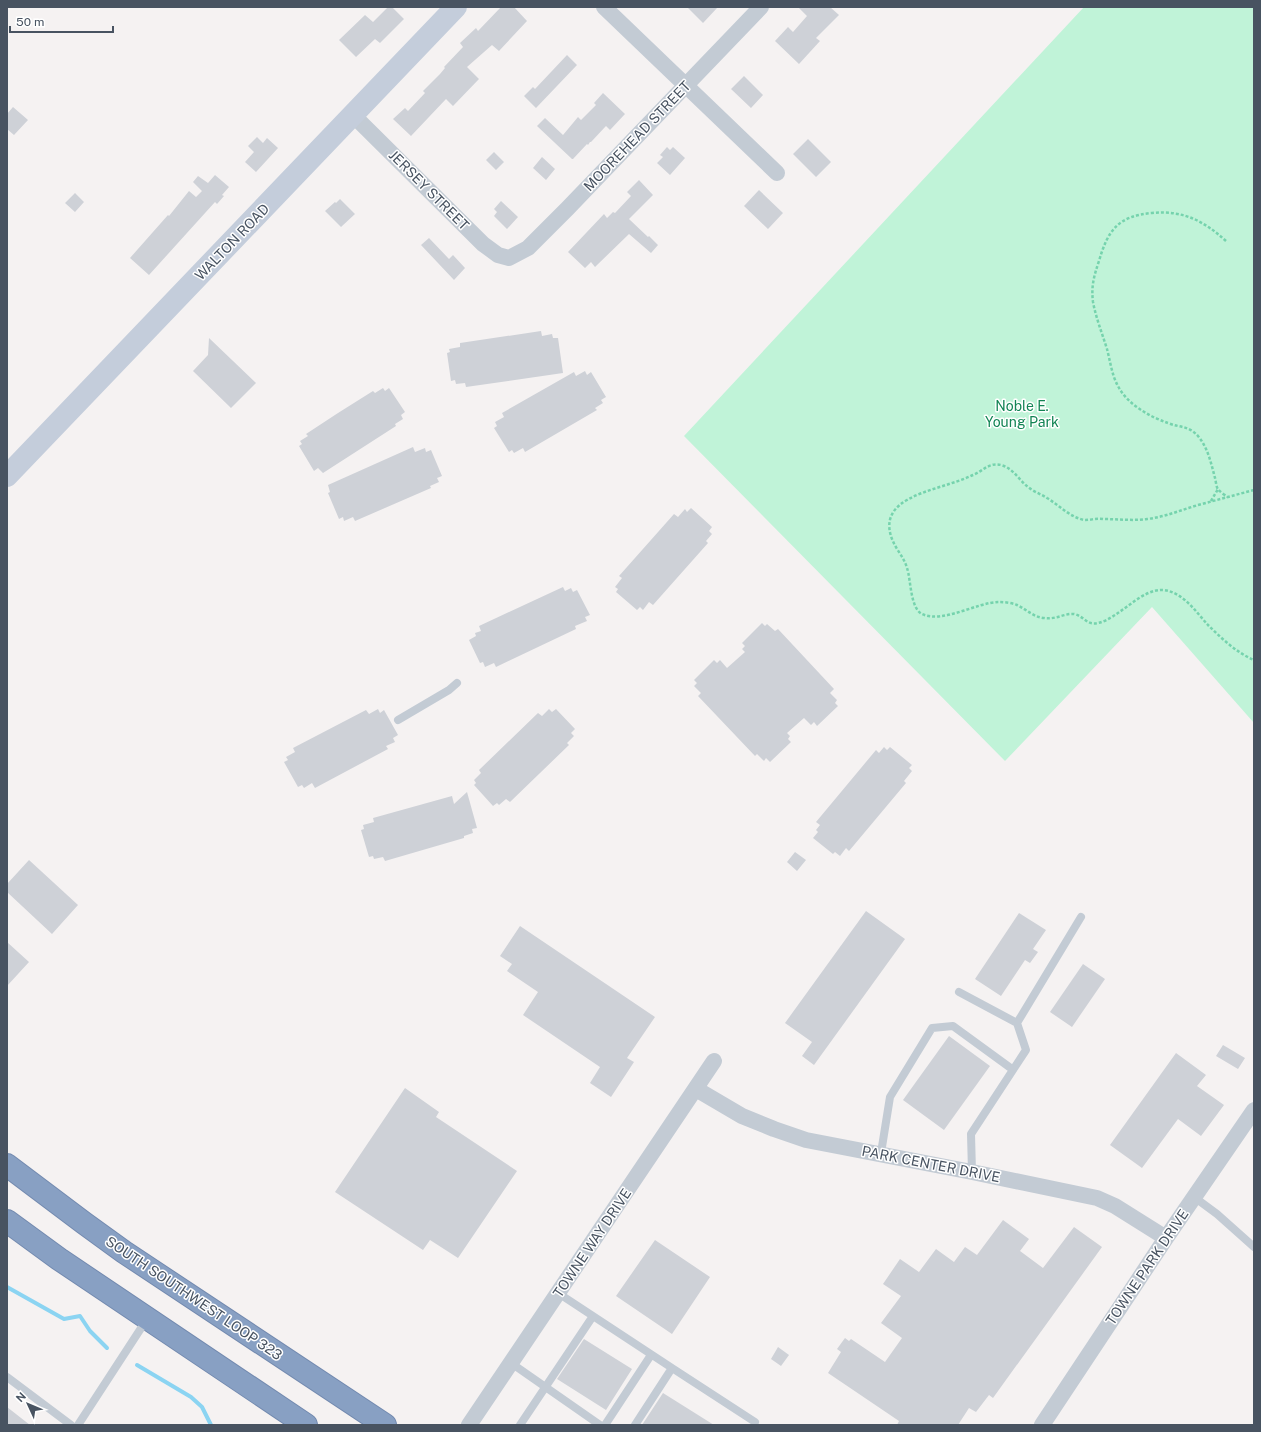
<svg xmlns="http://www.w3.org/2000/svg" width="1261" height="1432" font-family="'Public Sans',sans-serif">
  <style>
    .green { fill: #c0f3d8 }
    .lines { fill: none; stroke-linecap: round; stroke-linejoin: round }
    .stream { stroke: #8bd4f2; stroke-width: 4 }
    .building { fill: #ced1d7 }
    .highway-casing { stroke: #738aaf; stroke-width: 24 }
    .path { stroke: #75d3ad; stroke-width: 2.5; stroke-dasharray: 3 2; stroke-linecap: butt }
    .lane { stroke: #c3cbd4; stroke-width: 8 }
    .street { stroke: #c3cbd4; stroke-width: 16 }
    .secondary { stroke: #c4cddb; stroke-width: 22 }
    .highway { stroke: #88a0c3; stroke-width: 22 }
    .labels { text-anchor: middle; stroke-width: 3; stroke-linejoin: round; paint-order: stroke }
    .street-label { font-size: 14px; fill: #485361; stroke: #fff }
    .park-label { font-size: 14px; fill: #128454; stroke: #fff }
  </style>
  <rect width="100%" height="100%" fill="#f5f2f2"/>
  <path class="green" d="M1084,7H1254V723L1152,607L1005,761L684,436Z"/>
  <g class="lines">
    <path class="stream" d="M7,1287L64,1319L80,1316L90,1331L107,1348
      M137,1365L191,1397L202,1407L211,1425"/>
  </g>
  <path class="building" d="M388,7H392L404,19L380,43L375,39L356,57L339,40L365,15L373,22Z
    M501,7H514L527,21L499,51L492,45L467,67L479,79L453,106L446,99L411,136L393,119L405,108L408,111L425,93L423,91L440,74L445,68L444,67L463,47L460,43L476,28L478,31Z
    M687,7H718L703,23Z
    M798,7H830L839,15L816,38L820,41L799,64L775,41L788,27L793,32L807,16Z
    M567,55L577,65L536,108L524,96L533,87L535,89Z
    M744,76L763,95L751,108L731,89Z
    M603,93L625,114L610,130L606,126L591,142H590L588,145L587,144L573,159H572L537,126L545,118L563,135L578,117L581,120L596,105L594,103Z
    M13,107L28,120L14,135L7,129V114Z
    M257,137L263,143L267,138L278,148L256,172L245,162L254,152L248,146Z
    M808,139L831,162L816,177L793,154Z
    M667,147L670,150L673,147L685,158L670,175L657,163L663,157L660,155Z
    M494,152L504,162L496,170L486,160Z
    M542,157L555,169L546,180L533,168Z
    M215,175L229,187L222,195L224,196L217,204L215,202L149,275L130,258L168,215L169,216L189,191L196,197L202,191L193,182L198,176L208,183Z
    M639,180L653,195L629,219L648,237L649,236L658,245L651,253L629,234L595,267L591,262L585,268L568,252L604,214L607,218L613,212L615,213L631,196L627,192Z
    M759,190L783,213L768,229L744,206Z
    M75,193L84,202L75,212L65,203Z
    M340,199L355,214L341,227L325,211L335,202L336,203Z
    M501,201L518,217L507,229L494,216L497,212L494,209Z
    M429,238L449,259L453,255L465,268L454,280L421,245Z
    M541,331L542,336L552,334L553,338H558L563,373L466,387L465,383L456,384L455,380L451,381L447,353L450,352L449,349L460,347V343Z
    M209,338L256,383L231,408L193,371L208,355Z
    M585,371L587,375L591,372L606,397L601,400L603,403L595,408L597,410L525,452L523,448L514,453L512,450L509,452L494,428L497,426L495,422L504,417L502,413L574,372L576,376Z
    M383,388L385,391L389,388L405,412L401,415L403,419L395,424L396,426L323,473L318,468L314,471L299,446L302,444L300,441L308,436L306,434L338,413L373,391L375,393Z
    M413,447L415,452L425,448L426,452L431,450L442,476L437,478L439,482L430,486L431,488L355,521L353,517L344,521L343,517L339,519L328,493L330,492L328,485Z
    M691,508L712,527L709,531L712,534L706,541L708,543L653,605L649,602L643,610L640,607L637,610L616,592L618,589L615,587L622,578L619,576L674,514L678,517L685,509L687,512Z
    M563,587L565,591L571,588L573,592L577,590L590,615L585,617L587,621L575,626L576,629L496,667L494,663L485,667L483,662L480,663L469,640L476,636L475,633L481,631L479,626Z
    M762,623L765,626L767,624L775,631L778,629L834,689L830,693L837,700L835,703L838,706L817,726L814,722L811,725L804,718L787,733L790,736L788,739L791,742L770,762L766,758L764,761L757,754L755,756L698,696L701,693L694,686L697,683L694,680L714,660L717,663L720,660L727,668L745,652L742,649L745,646L742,643Z
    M378,709L380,713L384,710L398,735L393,738L395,742L386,746L388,749L315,788L312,783L304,788L302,785L298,787L284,762L288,760L286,757L295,752L293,748L366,710L369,714Z
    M549,709L552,712L556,709L575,729L571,733L574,736L567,743L569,745L510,802L506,799L499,805L497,803L493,806L474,785L476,783L474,780L481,773L479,770L538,713L542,716Z
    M884,747L887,750L890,747L912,765L909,768L912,771L904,781L906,783L849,851L846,848L840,856L835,852L833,854L813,838L818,832L816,830L820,825L816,822L876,750L879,753Z
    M467,792L477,828L472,829L473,833L464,836V838L385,861L383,857L374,859L373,856L369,857L361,830L364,829L363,825L374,822L373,818L452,796L454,804Z
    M795,852L806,860L797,871L787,862Z
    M29,860L78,905L52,934L7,892V884Z
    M866,911L905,939L814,1065L802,1056L812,1042L785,1023Z
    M1019,913L1046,930L1033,949L1038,952L1030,963L1025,960L1001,996L975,979Z
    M520,926L655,1017L627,1058L634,1062L611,1097L590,1083L600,1067L523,1015L538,992L507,971L512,964L500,956Z
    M7,942L29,962L7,986Z
    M1083,964L1105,979L1072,1027L1050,1012Z
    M949,1036L990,1066L944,1130L903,1100Z
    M1223,1045L1245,1058L1238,1069L1216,1056Z
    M1176,1053L1206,1075L1197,1086L1224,1105L1201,1136L1178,1119L1142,1168L1110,1145Z
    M405,1088L439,1112L436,1117L517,1171L458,1258L430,1240L423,1250L335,1192Z
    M1003,1220L1029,1239L1020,1251L1043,1268L1074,1227L1102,1247L993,1398L989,1395L976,1412L969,1408L958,1425H897L899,1421L828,1373L841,1352L837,1349L845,1338L849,1341L851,1339L885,1362L902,1338L881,1323L901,1296L883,1284L900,1259L919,1272L936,1249L954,1262L965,1247L977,1255Z
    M655,1240L710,1277L672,1334L616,1296Z
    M584,1339L632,1369L606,1410L557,1379Z
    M778,1347L789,1355L781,1366L771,1359Z
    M663,1393L714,1425H642Z
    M7,1407L30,1425H7Z"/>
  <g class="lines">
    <g class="highway-casing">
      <path id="highway" d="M7,1165L84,1223L124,1252L385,1425
        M7,1221L59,1259L306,1425"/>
    </g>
    <path class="path" d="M1226,241C1204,221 1183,210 1152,213C1118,216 1108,230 1099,261C1094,276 1091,286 1093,302C1096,318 1102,333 1107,349C1110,360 1112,376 1118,386C1127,404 1150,417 1168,423C1180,428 1188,425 1198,436C1208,448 1211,463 1215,478C1216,481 1216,487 1218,489C1220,492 1225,495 1227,497
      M1254,490C1235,495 1217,500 1198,505C1181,510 1165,517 1147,519C1132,521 1118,519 1103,519C1097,518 1091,520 1085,520C1071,518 1060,506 1047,498C1041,494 1034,492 1028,487C1019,480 1013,468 1001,465C989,462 983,471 973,475C952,485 926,489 907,500C886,512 885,529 897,549C901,555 905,561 907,568C911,579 910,608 922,614C943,624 977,602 999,602C1005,602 1012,603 1017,605C1026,609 1033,617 1044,618C1055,620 1065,613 1074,614C1084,616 1087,626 1098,623C1120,618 1141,588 1164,590C1184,593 1196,612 1208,625C1221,638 1237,653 1254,660
      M1211,501L1218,489"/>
    <path class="lane" d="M398,720L449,690L457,683
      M959,992L1017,1023
      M881,1153L890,1097L932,1028L953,1026L1012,1069
      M972,1172L971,1134L1026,1050L1017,1023L1081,917
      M1194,1197L1217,1214L1254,1247
      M558,1293L672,1368
      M511,1363L600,1425
      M7,1377L71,1425
      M78,1425L147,1319
      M520,1425L593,1316
      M605,1425L651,1355
      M635,1425L672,1368L755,1422"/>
    <path class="street" d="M604,7L777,173
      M353,115L483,244L498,255L509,258L528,248L567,209L761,7
      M696,1089L742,1116L774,1129L806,1140L972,1172L1097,1198L1115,1206L1166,1238
      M469,1425L714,1061
      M1042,1425L1166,1238L1254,1110"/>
    <path class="secondary" d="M7,476L456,7"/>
    <use href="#highway" class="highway"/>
  </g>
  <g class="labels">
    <g class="street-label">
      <text transform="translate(637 136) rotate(-46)" y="5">MOOREHEAD STREET</text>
      <text transform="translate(429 190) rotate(45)" y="5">JERSEY STREET</text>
      <text transform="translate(232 242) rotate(-46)" y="5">WALTON ROAD</text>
      <text transform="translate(931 1164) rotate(11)" y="5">PARK CENTER DRIVE</text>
      <text transform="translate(592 1243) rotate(-56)" y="5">TOWNE WAY DRIVE</text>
      <text transform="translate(1147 1267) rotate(-56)" y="5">TOWNE PARK DRIVE</text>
      <text transform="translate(194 1298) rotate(34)" y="5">SOUTH SOUTHWEST LOOP 323</text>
    </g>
    <g class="park-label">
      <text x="1022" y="411">Noble E.<tspan x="1022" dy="16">Young Park</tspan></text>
    </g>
  </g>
  <rect width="1261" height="1432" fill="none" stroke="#485361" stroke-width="16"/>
  <g transform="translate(28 1404) rotate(314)" stroke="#ffffff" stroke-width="3" paint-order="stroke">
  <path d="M0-3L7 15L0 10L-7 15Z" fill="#485361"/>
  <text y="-6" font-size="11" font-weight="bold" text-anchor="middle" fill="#485361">N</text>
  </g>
  <path d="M10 26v6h103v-6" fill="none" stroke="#485361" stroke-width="2"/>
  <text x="16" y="26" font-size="12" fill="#485361" stroke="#ffffff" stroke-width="3" paint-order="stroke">50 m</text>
</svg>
